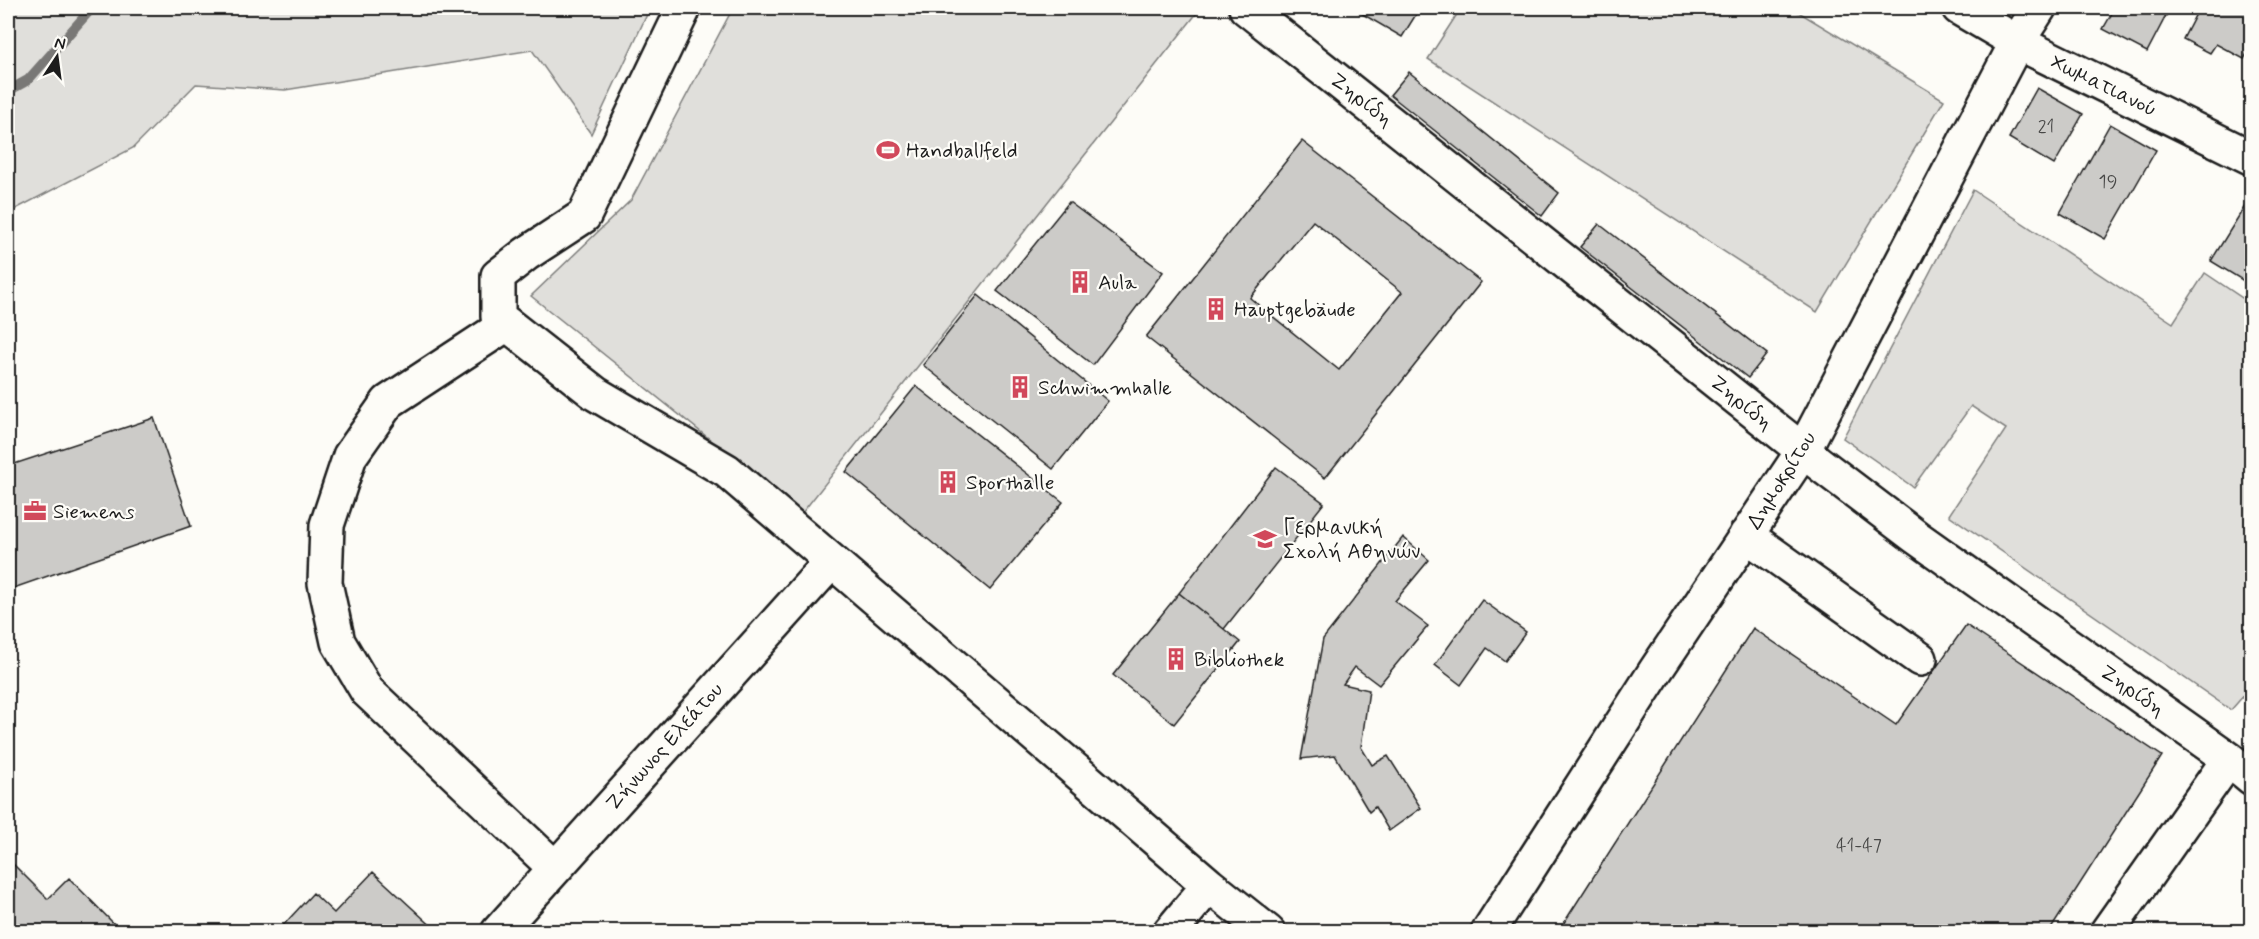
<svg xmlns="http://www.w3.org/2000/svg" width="2259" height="939" font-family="Mynerve,sans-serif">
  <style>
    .green { fill: #e0dfdb; stroke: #7e7e7c; stroke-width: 1.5 }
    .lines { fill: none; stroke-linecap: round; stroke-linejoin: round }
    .stream { stroke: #797876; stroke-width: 10 }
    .building { fill: #cccbc8; stroke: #1c1c1c; stroke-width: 1.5; fill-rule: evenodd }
    .minor-casing { stroke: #1c1c1c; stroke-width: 38 }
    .minor { stroke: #fdfcf7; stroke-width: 33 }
    .labels { text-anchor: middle; stroke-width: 4.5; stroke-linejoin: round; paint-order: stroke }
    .number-label { font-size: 18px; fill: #484847 }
    .street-label { font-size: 21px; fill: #1c1c1c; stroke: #fdfcf7 }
    .poi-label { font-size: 21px; fill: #1c1c1c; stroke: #fdfcf7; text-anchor: start }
  </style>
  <rect width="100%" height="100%" fill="#fdfcf7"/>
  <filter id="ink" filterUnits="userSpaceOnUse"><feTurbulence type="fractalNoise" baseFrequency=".0167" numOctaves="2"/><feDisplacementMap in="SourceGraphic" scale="12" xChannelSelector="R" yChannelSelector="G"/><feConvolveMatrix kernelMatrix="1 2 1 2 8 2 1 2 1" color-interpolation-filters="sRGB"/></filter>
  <g filter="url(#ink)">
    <path class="green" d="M8,8H650L591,134L532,50L285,90L196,84L133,148L8,213Z
      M733,8H1201L802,513L531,296L631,200Z
      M1461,8H1792L1944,100L1817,312L1428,59Z
      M1973,190L2173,323L2205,273L2251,304L2252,686L2231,710L1949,515L2006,429L1971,406L1913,487L1843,438Z"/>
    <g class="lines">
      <path class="stream" d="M8,91L28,80L92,8"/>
    </g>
    <path class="building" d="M1352,8H1420L1402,37Z
      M2115,8H2170L2147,52L2103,29Z
      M2199,8H2252V45L2244,59L2216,44L2210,53L2183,39Z
      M1409,72L1559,193L1542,216L1390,95Z
      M2037,88L2083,114L2054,165L2009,138Z
      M2110,124L2156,150L2105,239L2060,213Z
      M1302,141L1481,282L1325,478L1146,337ZM1313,221L1402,292L1339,370L1250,298Z
      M2250,198L2252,199V286L2211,261Z
      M1069,202L1163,272L1093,365L997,291Z
      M1599,224L1767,354L1748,378L1580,247Z
      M978,295L1108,401L1053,469L923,365Z
      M916,386L1063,502L990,590L846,472Z
      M154,418L191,526L8,590V466Z
      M1276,467L1324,503L1224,629L1179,593Z
      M1403,537L1429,560L1395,601L1428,626L1379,685L1355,667L1343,684L1369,690L1361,747L1372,765L1388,756L1421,808L1389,831L1375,807L1369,812L1335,755L1301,759L1323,639Z
      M1179,593L1240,642L1174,724L1113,675Z
      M1482,600L1526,632L1505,661L1487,648L1461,685L1435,665Z
      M1966,625L2162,756L2049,932H1558L1753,628L1896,725Z
      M9,860L48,899L69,878L122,932H8Z
      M373,872L438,932H277L313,893L334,913Z"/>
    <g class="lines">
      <g class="minor-casing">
        <path id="minor" d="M684,8L584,216L526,254L498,276V317L596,394L727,471L1209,885L1268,932
          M1246,8L1821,465L1916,537L2229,759L2252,778
          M1959,8L2017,42L2252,158
          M507,324L388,402L350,456L327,525L325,583L338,642L367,691L555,868
          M1746,535L1920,659
          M498,932L831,562
          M1170,932L1209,885
          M1488,932L1656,670L1803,451L2017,42L2039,8
          M2107,932L2229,759"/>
      </g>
      <use href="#minor" class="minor"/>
    </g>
  </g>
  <defs>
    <g id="stadium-bare" transform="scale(1.8)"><path d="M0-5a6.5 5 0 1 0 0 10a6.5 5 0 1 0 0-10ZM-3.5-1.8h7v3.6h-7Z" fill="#d1495b" stroke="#fdfcf7" stroke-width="2.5" paint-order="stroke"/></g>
    <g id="building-bare" transform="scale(1.8)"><path d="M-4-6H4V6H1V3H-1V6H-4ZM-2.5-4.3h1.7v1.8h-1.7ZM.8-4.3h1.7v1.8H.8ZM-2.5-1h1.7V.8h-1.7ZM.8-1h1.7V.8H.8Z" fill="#d1495b" stroke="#fdfcf7" stroke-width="2.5" paint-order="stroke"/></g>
    <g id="office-bare" transform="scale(1.8)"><path d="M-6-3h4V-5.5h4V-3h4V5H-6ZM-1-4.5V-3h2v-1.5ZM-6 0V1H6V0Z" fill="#d1495b" stroke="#fdfcf7" stroke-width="2.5" paint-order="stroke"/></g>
    <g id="school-bare" transform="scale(1.8)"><path d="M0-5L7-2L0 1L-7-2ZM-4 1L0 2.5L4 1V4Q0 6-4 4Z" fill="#d1495b" stroke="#fdfcf7" stroke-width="2.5" paint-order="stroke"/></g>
  </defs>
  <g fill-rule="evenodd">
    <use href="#stadium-bare" x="888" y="150"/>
    <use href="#building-bare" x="1080" y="282"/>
    <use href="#building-bare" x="1216" y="309"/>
    <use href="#building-bare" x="1020" y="387"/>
    <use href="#building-bare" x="948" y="482"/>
    <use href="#office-bare" x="35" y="511"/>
    <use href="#school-bare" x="1265" y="539"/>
    <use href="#building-bare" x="1176" y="659"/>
  </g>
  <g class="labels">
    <g class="number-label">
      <text x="2046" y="132">21</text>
      <text x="2108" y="187">19</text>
      <text x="1859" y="851">41-47</text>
    </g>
    <g class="street-label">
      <text transform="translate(2104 85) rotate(26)" y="7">Χωματιανού</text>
      <text transform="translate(1362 99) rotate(38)" y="7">Ζηρίδη</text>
      <text transform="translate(1742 402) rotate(39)" y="7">Ζηρίδη</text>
      <text transform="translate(1781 480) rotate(-58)" y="7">Δημοκρίτου</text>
      <text transform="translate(2133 690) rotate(35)" y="7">Ζηρίδη</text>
      <text transform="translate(664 746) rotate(-48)" y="7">Ζήνωνος Ελεάτου</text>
    </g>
    <g class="poi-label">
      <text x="906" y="157">Handballfeld</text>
      <text x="1098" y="289">Aula</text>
      <text x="1234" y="316">Hauptgebäude</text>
      <text x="1038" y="394">Schwimmhalle</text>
      <text x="966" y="489">Sporthalle</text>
      <text x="53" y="518">Siemens</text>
      <text x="1283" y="534">Γερμανική<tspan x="1283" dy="24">Σχολή Αθηνών</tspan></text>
      <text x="1194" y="666">Bibliothek</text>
    </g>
  </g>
  <rect width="2259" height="939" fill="none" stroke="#fdfcf7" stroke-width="30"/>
  <rect x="15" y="15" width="2229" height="909" fill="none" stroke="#1c1c1c" stroke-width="2" filter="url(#ink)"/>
  <g transform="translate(57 57) rotate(13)" stroke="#fdfcf7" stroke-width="4.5" paint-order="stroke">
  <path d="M0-4.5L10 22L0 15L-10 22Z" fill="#1c1c1c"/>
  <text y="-9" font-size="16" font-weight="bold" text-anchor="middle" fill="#1c1c1c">N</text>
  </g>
</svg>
